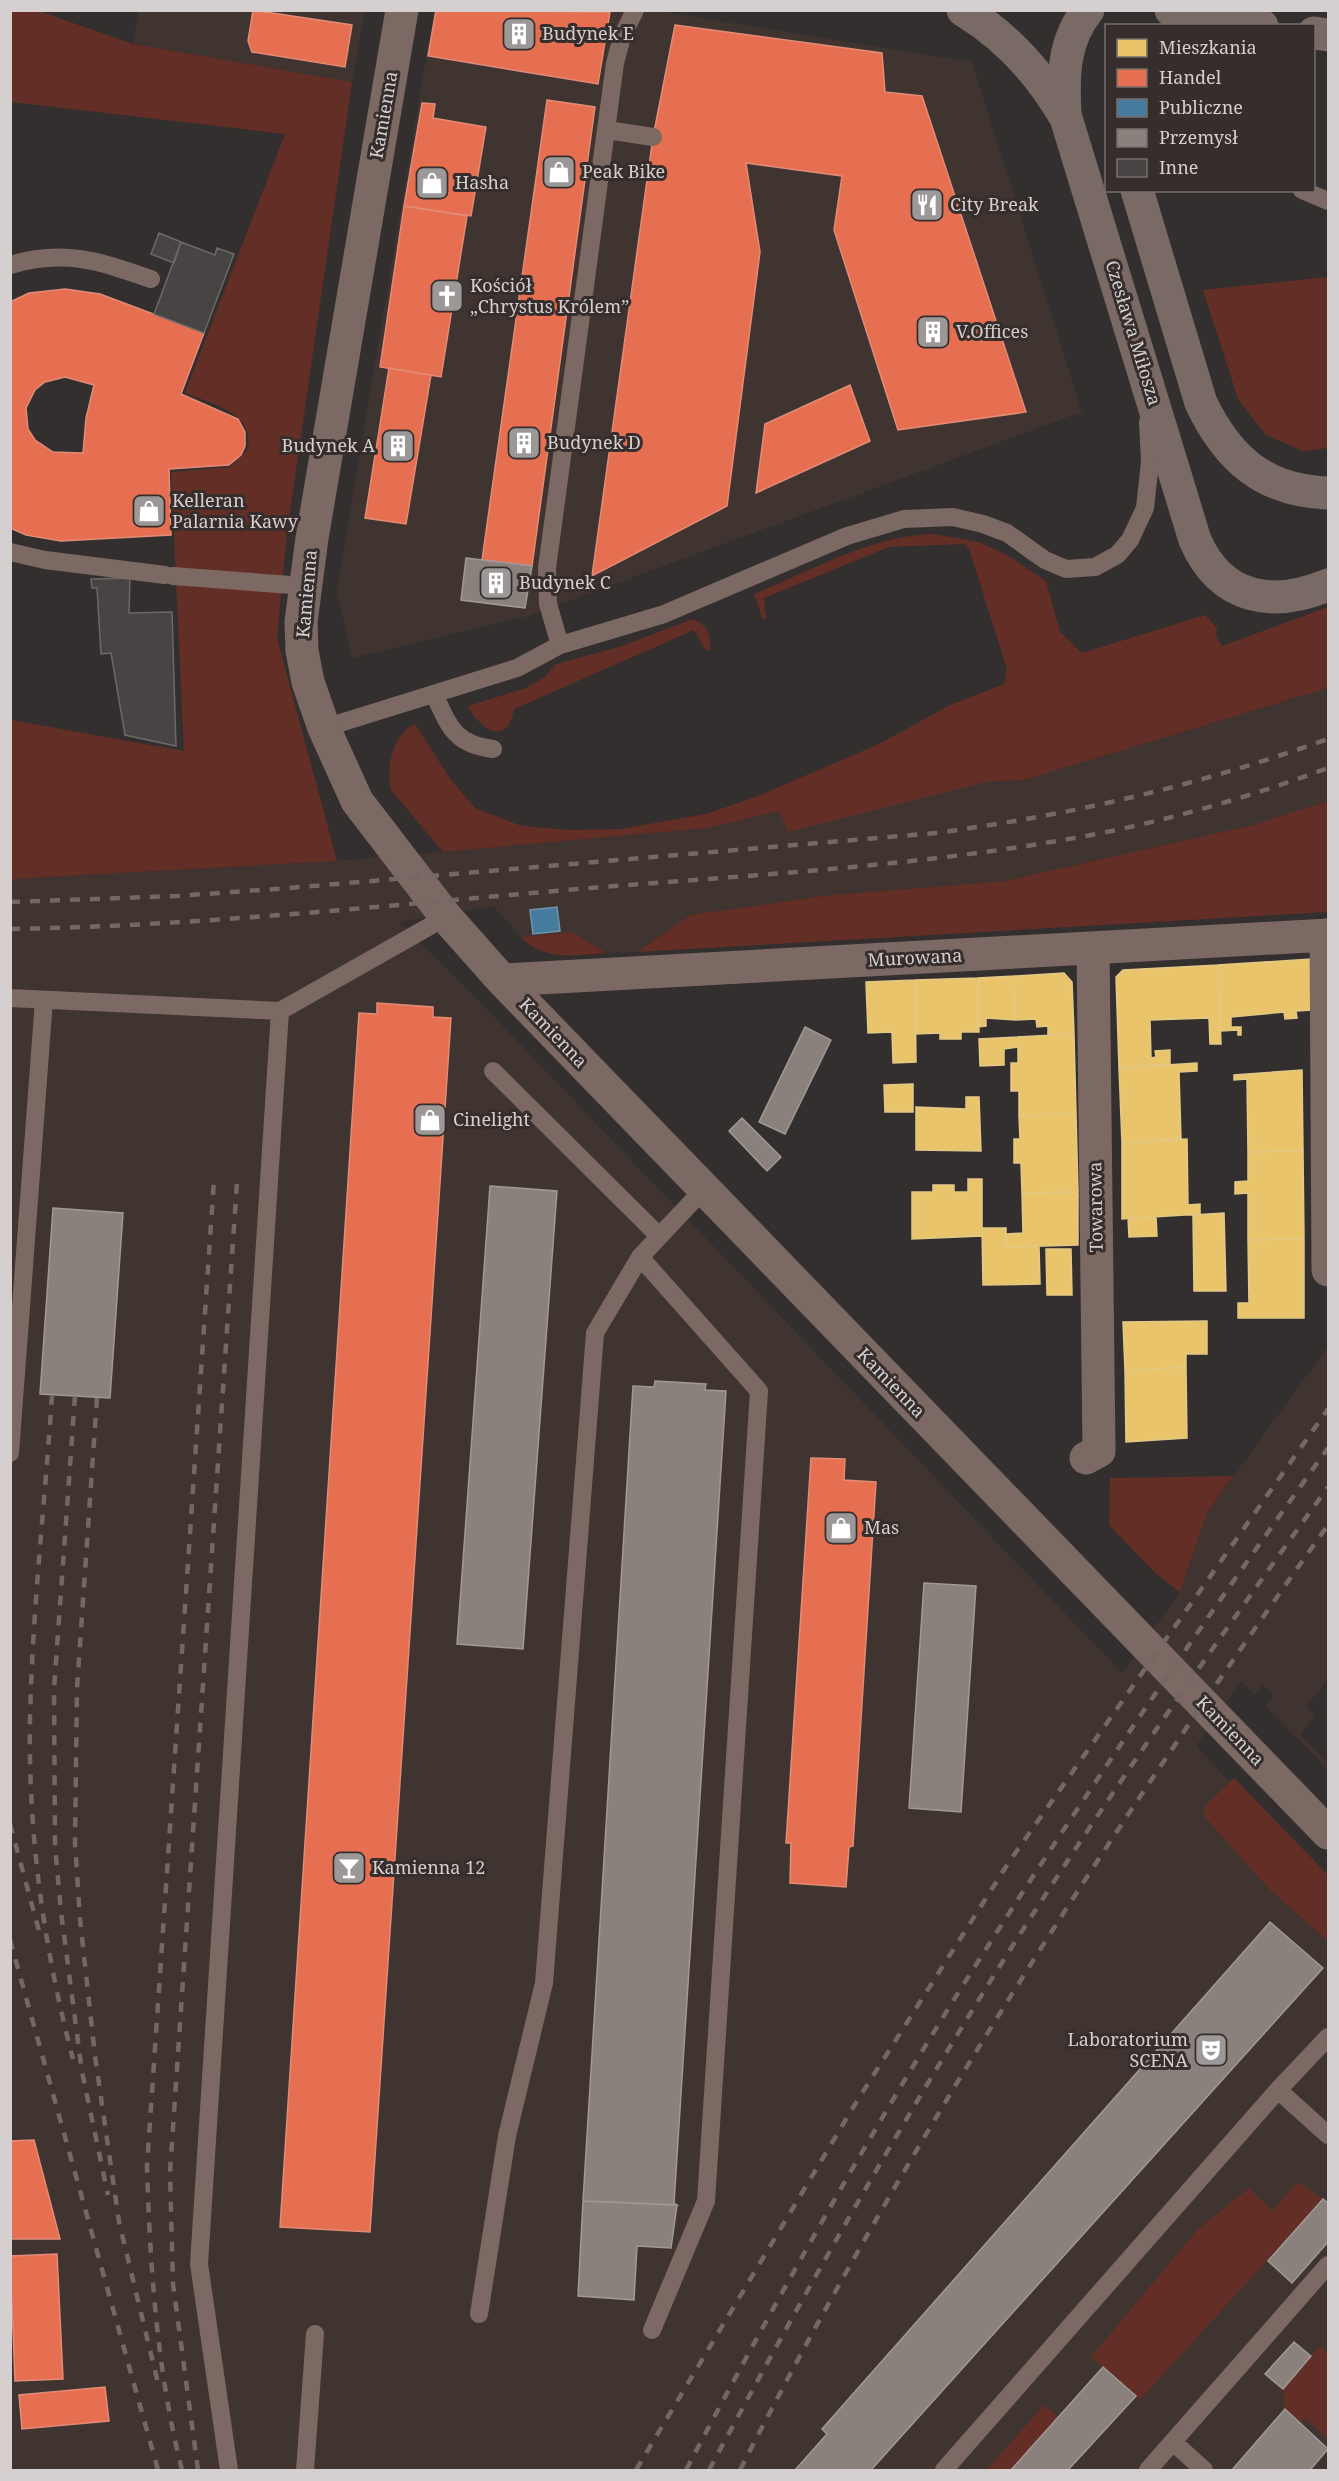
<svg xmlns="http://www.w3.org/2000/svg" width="1339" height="2481" font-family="'Noto Serif',serif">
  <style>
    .built { fill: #403431 }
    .green { fill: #632e25 }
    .homes { fill: #e9c46a; stroke: #e3c888; stroke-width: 1.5 }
    .shops { fill: #e76f51; stroke: #e28c77; stroke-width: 1.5; fill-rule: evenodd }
    .public { fill: #457b9d; stroke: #7094ac; stroke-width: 1.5 }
    .industry { fill: #8a817c; stroke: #a09995; stroke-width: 1.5 }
    .building { fill: #484444; stroke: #6c6867; stroke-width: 1.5 }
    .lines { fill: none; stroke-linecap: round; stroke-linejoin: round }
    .service { stroke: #7c6964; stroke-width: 18 }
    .minor { stroke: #7c6964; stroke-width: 33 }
    .primary { stroke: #7a6a66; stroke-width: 33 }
    .rail { stroke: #746865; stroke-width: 4.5; stroke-dasharray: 10 10; stroke-linecap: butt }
    .labels { text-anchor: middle; stroke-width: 6; stroke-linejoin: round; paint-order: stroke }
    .poi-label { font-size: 18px; fill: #d5d0cf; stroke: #352e2c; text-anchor: start }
    .street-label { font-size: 18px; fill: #d5d0cf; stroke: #352e2c }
  </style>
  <rect width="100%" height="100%" fill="#332f2e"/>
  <path class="built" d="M138,11H365L352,82L133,44Z
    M434,11H658L972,62L1082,412L528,616L352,658L337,592Z
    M1328,688V801L1253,825L1005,881L831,895L690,915L637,952L607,953L572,932L521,937L493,906L398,922L455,976L1122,1673L1180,1592L1207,1513L1328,1346V1678L1306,1707L1316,1715L1301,1735L1328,1763V1770L1265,1706L1273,1695L1263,1685L1255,1694L1241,1682L1196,1746L1328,1886V2470H11V879L337,861L443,852L708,828L779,811L788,832L986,782L1024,780Z"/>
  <path class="green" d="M36,10L133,44L352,82L287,533L277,638L337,861L11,879V720L184,751L171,472L230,467L247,451C258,413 211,404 185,393L285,134L11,102V11Z
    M1328,277V448L1303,451L1266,435L1238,399L1203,290Z
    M934,534L979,542L1007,555L1046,581L1060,632L1082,653L1205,615L1217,628L1216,636L1222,646L1328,607V688L1024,780L986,782L788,832L779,811L708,828L443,852L391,790C386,766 392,735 415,724L451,780L475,808L519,825L532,827L568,830L620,829L706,814L758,796L881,743L950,705L1004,684L1007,669L969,549L964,544L889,547L764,598L766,618L763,620L754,594C810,571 873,535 934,534Z
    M693,619C709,626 711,635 710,651L705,649L694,630L514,709C508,747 480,730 468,706L526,688L545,677L556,664L619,647Z
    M1328,801V912L637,952L690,915L831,895L1005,881L1253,825Z
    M572,932L607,953C576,955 544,962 521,937Z
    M1233,1476L1207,1513L1180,1592L1154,1572L1109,1525L1110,1478Z
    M1234,1778L1328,1875V1941L1269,1889L1204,1816L1205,1806Z
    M1298,2182L1323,2199L1140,2400L1091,2357L1197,2230L1249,2188L1272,2211Z
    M1320,2346L1328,2353V2439L1305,2418L1301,2422L1285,2409L1283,2389Z
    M1044,2405L1058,2417L1011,2470H986Z"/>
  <path class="homes" d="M1311,959L1312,1010L1296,1011L1297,1018L1285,1019L1284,1012L1231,1017V1027H1241V1035H1238V1030L1221,1031L1218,965Z
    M1218,965L1221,1044H1210L1209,1018L1150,1020L1151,1058L1156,1057L1155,1051L1170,1050V1064L1119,1068L1116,977L1123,970Z
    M1064,973L1072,982L1074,1034L1048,1035V1026L1037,1027L1036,1019L1015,1020L1014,976Z
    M1014,976L1015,1020L986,1018V1026L978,1027V978Z
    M978,978L979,1032H961V1039H940V1033L915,1034V980Z
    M915,980L916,1062L893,1063L892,1032L868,1033L866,982Z
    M1074,1034L1076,1113L1019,1116V1091H1011V1063H1018V1047L1004,1049V1065L980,1066L979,1039Z
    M1197,1063V1071L1179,1072L1181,1139L1122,1143L1119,1068Z
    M1302,1070L1303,1151L1248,1152L1247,1079L1234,1080V1075Z
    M913,1084V1112H885L884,1085Z
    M966,1097H979L981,1151L916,1150V1107L966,1109Z
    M1076,1113L1078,1192L1022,1193L1021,1163H1014V1139H1020L1019,1116Z
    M1187,1139L1188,1205L1200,1204V1214L1122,1219V1143Z
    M1303,1151L1304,1239L1248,1240V1193L1235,1194V1182L1248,1181V1152Z
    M968,1179H982V1236L912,1239V1192H933V1185H954V1192H968Z
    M1078,1192V1245L1006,1247V1234L1023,1233L1022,1193Z
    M1224,1213L1226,1291H1194L1193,1215Z
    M1156,1217L1157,1236L1129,1237L1128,1218Z
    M982,1228H1006V1247L1039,1246L1040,1284L983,1285Z
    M1304,1239V1318H1238V1303H1249L1248,1240Z
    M1046,1249H1071L1072,1295H1047Z
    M1207,1321V1354H1186V1367L1125,1371L1123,1322Z
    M1186,1367L1187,1438L1126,1442L1125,1371Z"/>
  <path class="shops" d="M253,10L352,25L345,67L252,52L248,41Z
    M436,10L610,12L598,84L428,56Z
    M675,25L882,53L885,92L922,96L1026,412L898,430L834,230L842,176L746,163L760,252L727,506L592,576L653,137Z
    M547,100L595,107L532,566L482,560Z
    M422,103L435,104L433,118L486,127L471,216L404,206Z
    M404,206L467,216L441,377L380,367Z
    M65,289L100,294L204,333L181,394L238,419L245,432V446L241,455L229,465L169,469L171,535L61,541L26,535L10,528V302L29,293ZM65,377L94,385L86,418L83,453L53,452L35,440L28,429L26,408L35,390L45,382Z
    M389,368L431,375L406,524L365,518Z
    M850,385L870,441L756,493L765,424Z
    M377,1003L433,1007V1017L451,1018L370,2232L280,2227L359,1013L377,1014Z
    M811,1458L845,1459L844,1480L876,1482L853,1846L849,1847L846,1887L790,1883L791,1843H786Z
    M34,2140L60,2239H10V2141Z
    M57,2254L63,2379L15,2381L10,2256Z
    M105,2387L109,2421L22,2429L19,2395Z"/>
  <path class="public" d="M557,907L560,931L533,934L530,910Z"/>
  <path class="industry" d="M466,558L532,566L525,608L461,600Z
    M805,1027L831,1040L785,1134L759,1122Z
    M742,1118L781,1157L767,1171L729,1131Z
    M490,1186L557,1191L523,1649L457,1644Z
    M53,1208L123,1213L110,1398L40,1394Z
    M655,1381L706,1384L705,1390L726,1391L674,2203L677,2205L583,2201L633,1386L654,1387Z
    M924,1583L976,1586L961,1812L909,1808Z
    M1270,1922L1323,1968L871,2470H795L827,2434L822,2429Z
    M1323,2199L1328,2203V2242L1292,2283L1268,2261Z
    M583,2201L677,2205L671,2248L637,2246L634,2300L578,2296Z
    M1294,2342L1311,2356L1283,2389L1265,2374Z
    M1103,2367L1136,2396L1068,2470H1011Z
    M1285,2409L1328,2449L1310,2470H1232Z"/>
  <path class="building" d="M159,233L181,242L174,263L151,254Z
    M181,242L215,255L217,248L234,254L204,333L154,314Z
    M130,578L129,613L172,612L176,746L125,735L111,653L101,654L97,588H92L91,579Z"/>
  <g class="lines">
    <path class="service" d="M607,130L653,137
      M1302,190L1328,201
      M10,265C65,249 99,261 151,279
      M10,552L45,560L165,575
      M173,576L304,586
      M560,645L548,604L547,568L615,63L622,37L635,10
      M434,694C449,726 454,744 493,749
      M324,728L517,668L560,645L664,614L847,536L904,519L953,517L983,524L1007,533L1045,560L1066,569L1095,567L1117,555L1130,540L1145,508L1150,462L1148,422
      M10,998L280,1011
      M493,1071L659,1236
      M640,1257L759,1391L706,2201L652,2330
      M10,1453L44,1000
      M1278,2090L1328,2037
      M479,2314L507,2136L544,1983L595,1333L640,1257L704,1189
      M1173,2442L1204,2470
      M229,2470L199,2264L280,1011L446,917
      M305,2470L315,2334
      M944,2470L1278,2090L1328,2135
      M1148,2470L1328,2265"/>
    <path class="minor" d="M402,10L312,538L301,622L302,651L308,682L324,728L357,801L446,917L502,980L1328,1833
      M1326,935L1328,1270
      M502,980L1328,935
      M1086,1458L1099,1451L1093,948"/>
    <path class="primary" d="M963,10C1008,37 1040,73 1066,118L1195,540C1221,600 1273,608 1328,585
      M1171,10L1262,26
      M1314,33L1328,35
      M1065,114C1063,76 1063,41 1088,10
      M1137,190L1201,403C1228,459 1264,491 1328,493"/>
    <path class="rail" d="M10,902L177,896L289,888L936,833C1076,814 1196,786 1328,739
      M10,929C200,926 389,905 578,889C736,876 895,868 1051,842C1146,827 1239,801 1328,768
      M52,1395C45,1503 32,1613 30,1721C28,1835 44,1949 73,2059
      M75,1396L54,1689L55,1846L61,1912L82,2072L108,2195
      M97,1398L77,1688L75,1843L80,1919L95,2056L119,2222L158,2383
      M10,1824L39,1931
      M10,1940L158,2470
      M182,2470C157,2372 150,2267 147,2166L214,1180
      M198,2470L173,2284L170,2172L237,1182
      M636,2470L857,2101L1009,1862L1328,1409
      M686,2470C770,2311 858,2154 953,2001C1072,1812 1198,1629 1328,1448
      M709,2470C792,2316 878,2163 970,2014C1081,1833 1204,1659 1328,1487
      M740,2470C909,2139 1112,1828 1328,1525"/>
  </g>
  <defs>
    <g id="building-square" transform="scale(1.725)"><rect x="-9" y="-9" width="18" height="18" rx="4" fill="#9c9897" stroke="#352e2c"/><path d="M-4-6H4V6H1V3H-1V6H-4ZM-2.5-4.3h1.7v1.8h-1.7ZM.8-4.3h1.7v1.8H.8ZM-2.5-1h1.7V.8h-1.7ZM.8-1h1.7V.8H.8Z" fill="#fff"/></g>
    <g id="shop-square" transform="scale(1.725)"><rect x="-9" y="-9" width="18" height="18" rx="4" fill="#9c9897" stroke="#352e2c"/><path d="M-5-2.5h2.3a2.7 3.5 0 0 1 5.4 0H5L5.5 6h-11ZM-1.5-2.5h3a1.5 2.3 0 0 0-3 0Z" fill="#fff"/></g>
    <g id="restaurant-square" transform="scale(1.725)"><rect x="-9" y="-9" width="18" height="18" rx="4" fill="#9c9897" stroke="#352e2c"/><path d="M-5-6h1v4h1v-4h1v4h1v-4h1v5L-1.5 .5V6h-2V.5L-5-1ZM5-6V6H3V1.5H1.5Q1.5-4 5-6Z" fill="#fff"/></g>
    <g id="church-square" transform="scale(1.725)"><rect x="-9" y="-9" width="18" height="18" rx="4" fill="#9c9897" stroke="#352e2c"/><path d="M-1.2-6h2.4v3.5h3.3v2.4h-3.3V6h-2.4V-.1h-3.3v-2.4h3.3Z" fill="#fff"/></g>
    <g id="bar-square" transform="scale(1.725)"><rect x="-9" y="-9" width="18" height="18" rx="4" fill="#9c9897" stroke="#352e2c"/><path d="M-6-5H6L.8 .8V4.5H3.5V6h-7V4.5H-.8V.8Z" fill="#fff"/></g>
    <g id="theatre-square" transform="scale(1.725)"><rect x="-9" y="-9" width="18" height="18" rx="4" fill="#9c9897" stroke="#352e2c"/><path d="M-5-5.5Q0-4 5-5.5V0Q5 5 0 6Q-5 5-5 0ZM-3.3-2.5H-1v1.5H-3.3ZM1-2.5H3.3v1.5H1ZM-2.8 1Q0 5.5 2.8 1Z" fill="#fff"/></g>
  </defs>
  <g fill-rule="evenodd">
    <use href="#building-square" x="519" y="34"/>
    <use href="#shop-square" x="559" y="172"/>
    <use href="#shop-square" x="432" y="183"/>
    <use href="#restaurant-square" x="927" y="205"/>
    <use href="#church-square" x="447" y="296"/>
    <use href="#building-square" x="933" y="332"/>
    <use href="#building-square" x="524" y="443"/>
    <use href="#building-square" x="398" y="446"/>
    <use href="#shop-square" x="149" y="511"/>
    <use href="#building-square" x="496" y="583"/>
    <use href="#shop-square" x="430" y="1120"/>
    <use href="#shop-square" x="841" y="1528"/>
    <use href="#bar-square" x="349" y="1868"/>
    <use href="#theatre-square" x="1211" y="2050"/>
  </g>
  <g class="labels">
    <g class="poi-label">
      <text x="542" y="40">Budynek E</text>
      <text x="582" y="178">Peak Bike</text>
      <text x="455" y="189">Hasha</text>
      <text x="950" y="211">City Break</text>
      <text x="470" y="292">Kościół<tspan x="470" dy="21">„Chrystus Królem”</tspan></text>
      <text x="956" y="338">V.Offices</text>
      <text x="547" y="449">Budynek D</text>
      <text x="375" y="452" text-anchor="end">Budynek A</text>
      <text x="172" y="507">Kelleran<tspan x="172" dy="21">Palarnia Kawy</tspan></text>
      <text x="519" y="589">Budynek C</text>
      <text x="453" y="1126">Cinelight</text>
      <text x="864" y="1534">Mas</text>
      <text x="372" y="1874">Kamienna 12</text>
      <text x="1188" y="2046" text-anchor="end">Laboratorium<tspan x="1188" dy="21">SCENA</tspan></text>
    </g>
    <g class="street-label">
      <text transform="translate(384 115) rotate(-80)" y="6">Kamienna</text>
      <text transform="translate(1133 333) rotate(73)" y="6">Czesława Miłosza</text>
      <text transform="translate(307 594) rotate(-85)" y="6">Kamienna</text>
      <text transform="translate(915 958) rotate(-3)" y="6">Murowana</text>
      <text transform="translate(553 1033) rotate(46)" y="6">Kamienna</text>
      <text transform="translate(1096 1207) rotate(-91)" y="6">Towarowa</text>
      <text transform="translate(891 1383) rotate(46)" y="6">Kamienna</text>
      <text transform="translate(1230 1731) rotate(46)" y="6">Kamienna</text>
    </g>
  </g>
  <rect width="1339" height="2481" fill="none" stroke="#d5d0cf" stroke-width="24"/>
  <rect x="1105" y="24" width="210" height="168" fill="#352e2c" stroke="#756f6d" stroke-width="1.5"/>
  <rect x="1117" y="39" width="30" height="18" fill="#e9c46a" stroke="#756f6d" stroke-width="1.5"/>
  <text x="1159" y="54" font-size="18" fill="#d5d0cf">Mieszkania</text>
  <rect x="1117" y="69" width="30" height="18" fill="#e76f51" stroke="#756f6d" stroke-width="1.5"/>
  <text x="1159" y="84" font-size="18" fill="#d5d0cf">Handel</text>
  <rect x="1117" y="99" width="30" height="18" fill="#457b9d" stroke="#756f6d" stroke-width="1.5"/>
  <text x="1159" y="114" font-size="18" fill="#d5d0cf">Publiczne</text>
  <rect x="1117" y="129" width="30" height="18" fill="#8a817c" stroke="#756f6d" stroke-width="1.5"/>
  <text x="1159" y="144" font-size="18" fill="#d5d0cf">Przemysł</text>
  <rect x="1117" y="159" width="30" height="18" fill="#484444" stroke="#756f6d" stroke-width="1.5"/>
  <text x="1159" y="174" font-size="18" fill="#d5d0cf">Inne</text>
</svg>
